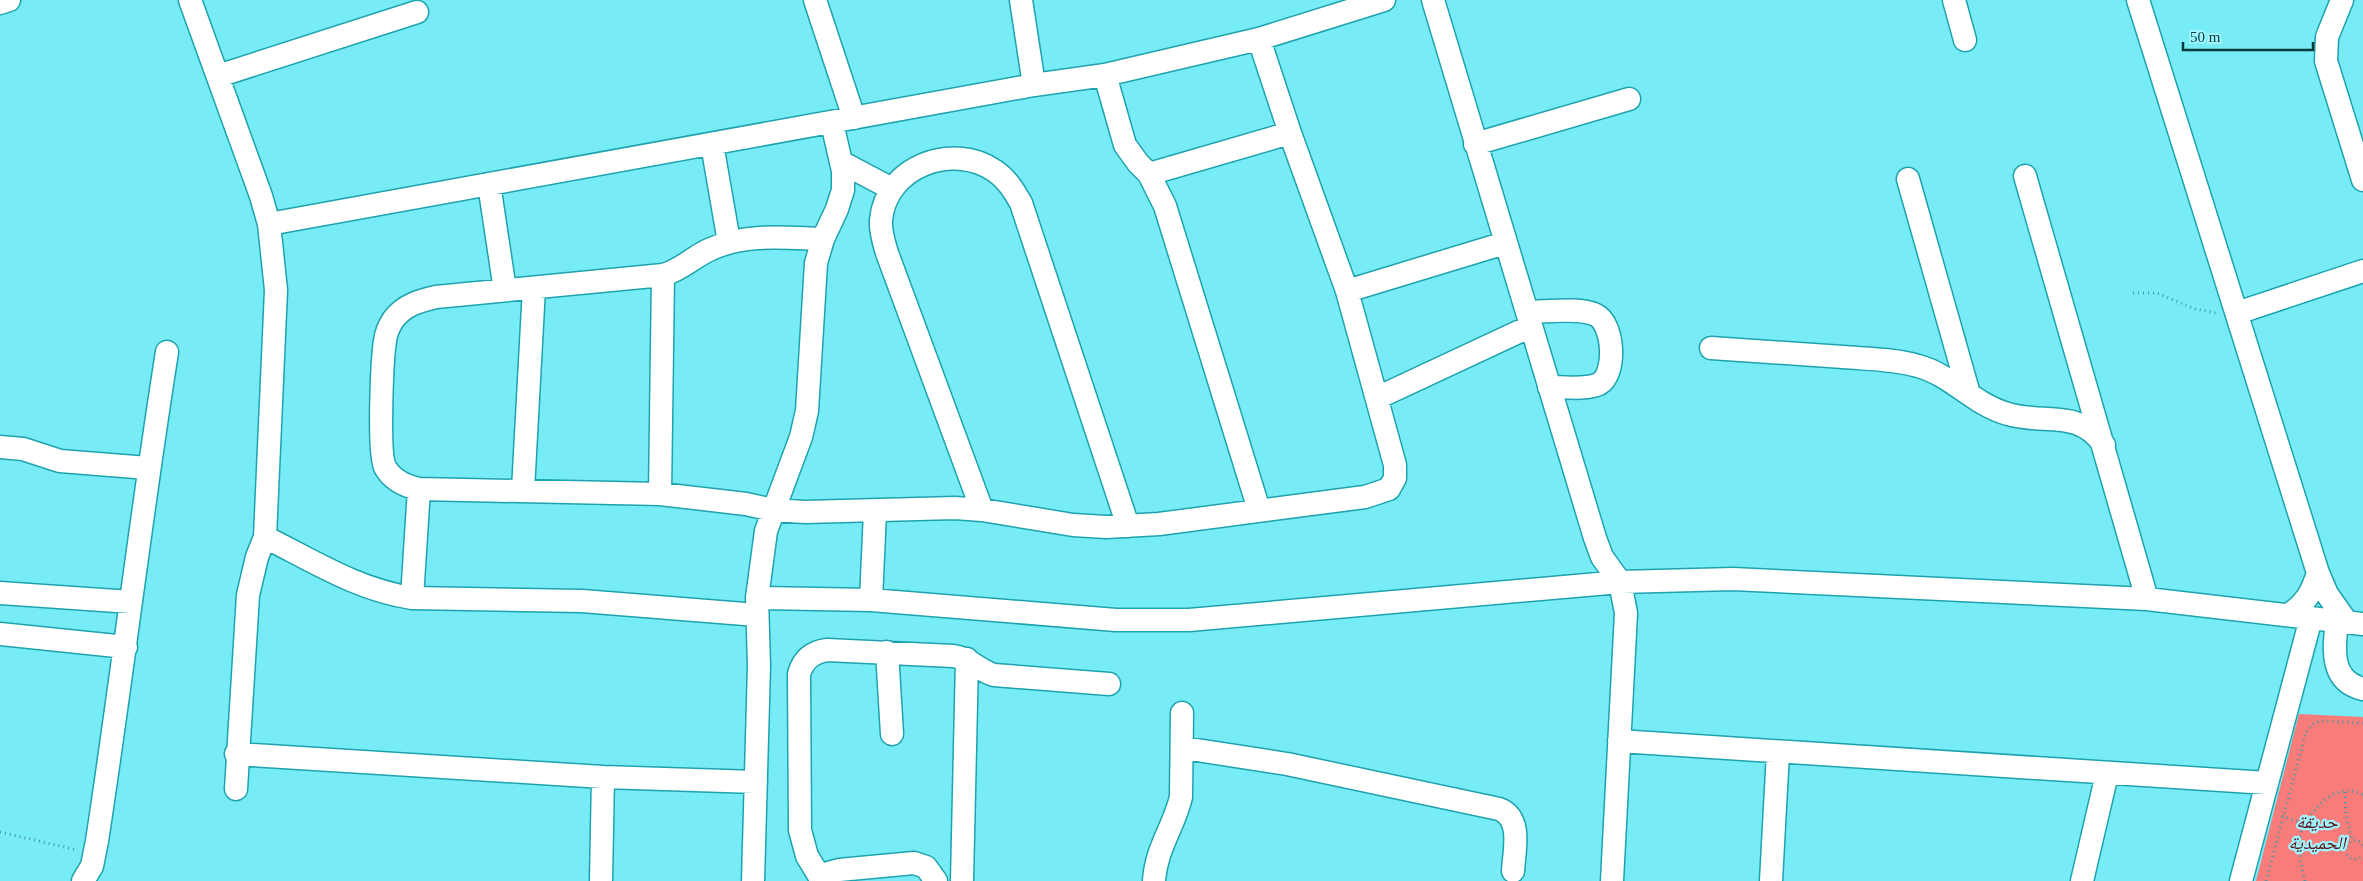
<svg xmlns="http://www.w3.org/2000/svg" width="2363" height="881" font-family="'Times New Roman','Noto Naskh Arabic',serif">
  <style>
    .green { fill: #f87c79 }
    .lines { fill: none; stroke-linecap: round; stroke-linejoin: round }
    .minor-casing { stroke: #1da3ad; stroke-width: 25 }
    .path { stroke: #429aa2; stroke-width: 3; stroke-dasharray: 1 4; stroke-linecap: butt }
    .minor { stroke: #fff; stroke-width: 22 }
    .labels { text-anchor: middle; stroke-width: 4.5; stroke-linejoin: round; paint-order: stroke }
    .park-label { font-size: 18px; font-style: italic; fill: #5c0c12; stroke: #9ef6fe }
  </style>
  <rect width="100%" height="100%" fill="#78ecf6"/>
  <path class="green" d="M2299,714L2363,717V881H2256Z"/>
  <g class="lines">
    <g class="minor-casing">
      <path id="minor" d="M190,0L261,196L269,224L276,290L265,537L257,557L248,595L236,789
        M815,0L854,118
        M1021,0L1034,85
        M1433,0L1595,538L1602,557L1620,582L1626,613L1612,881
        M1954,0L1965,40
        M2138,0L2318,573L2327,594L2346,621
        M2342,0L2327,37L2326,61L2363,180
        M0,3L9,0
        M1105,75L1125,145L1138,163L1149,174L1165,206L1259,510
        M218,76L417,12
        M712,144L729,242
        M1475,144L1629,99
        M841,162L892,189
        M1149,174L1290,133
        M2025,176L2147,599
        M1908,179L1969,394
        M489,184L505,290
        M269,224L1034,85L1105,75L1259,39L1384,0
        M823,239C785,238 746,233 711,249C694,256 682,270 663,275L436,297C419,301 404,305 393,320C389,326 386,333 385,341C382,360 378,453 385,467C392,480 405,486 419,489L660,494L746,504L773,510L805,512L955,508L982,510L1073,525L1106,527L1159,524L1365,497L1389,489L1395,478V465L1347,291L1290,133L1259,39
        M1347,291L1505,243
        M1527,312C1545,312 1581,307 1596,315C1614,324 1617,374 1599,384C1586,390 1564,387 1549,387
        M2237,313L2363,271
        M1711,348C1755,351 1799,354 1843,357C1868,359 1894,359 1918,366C1952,375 1974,405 2008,414C2044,425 2079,408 2104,445
        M1377,398L1531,326
        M0,447L23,449L60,461L148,468
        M523,490L534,288
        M660,494L663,275
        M982,510L887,253C884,243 880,231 881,220C886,166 953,142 995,171C1007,179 1014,191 1021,203L1128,526
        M265,537C313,561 358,590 412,598L582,601L757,615
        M0,593L131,602
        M412,598L419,489
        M757,598L871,600L1116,620H1189L1620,582L1733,579L2147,599L2363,624
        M871,600L875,512
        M2288,615C2305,605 2312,592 2318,573
        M2337,621C2334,647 2329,681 2363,689
        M0,634L126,647
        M887,652L892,734
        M1619,741L2267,783
        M1184,748L1287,764L1499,809C1523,818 1514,851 1513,871
        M236,754L603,777L756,782
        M821,879L807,856L800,830L799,674C803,660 812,652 827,650L953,656C970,658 978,670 994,675L1109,684
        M83,881L92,866L97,841C122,678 141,515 167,352
        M601,881L603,777
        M753,881L759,666L757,598L766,531L801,437L807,411L816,263L823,239L837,209L843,190V171L832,123
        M820,881L828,873L839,870L914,863L926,867L936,881
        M962,881L967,659
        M1154,881C1156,848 1174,827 1181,797L1182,713
        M1771,881L1778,752
        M2082,881L2107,774
        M2241,881L2311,618"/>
    </g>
    <path class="path" d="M2133,293H2157L2195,309L2216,313
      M2345,792L2346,816L2352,840
      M2282,816L2303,823
      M0,832L77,850
      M2363,845L2357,840H2352L2345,848L2348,857C2354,860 2359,861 2363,855
      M2266,881L2306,732L2314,723L2320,721L2363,723
      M2305,881C2301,864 2297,849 2301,831C2303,823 2308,818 2313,812C2326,796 2343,784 2363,795"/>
    <use href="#minor" class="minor"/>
  </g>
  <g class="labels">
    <g class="park-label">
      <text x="2317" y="828">حديقة<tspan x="2317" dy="21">الحميدية</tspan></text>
    </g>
  </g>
  <path d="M2183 42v8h130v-8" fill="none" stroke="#023a3f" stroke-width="2.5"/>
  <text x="2190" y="42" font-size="15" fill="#023a3f" stroke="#9ef6fe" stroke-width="4" paint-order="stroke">50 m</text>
</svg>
